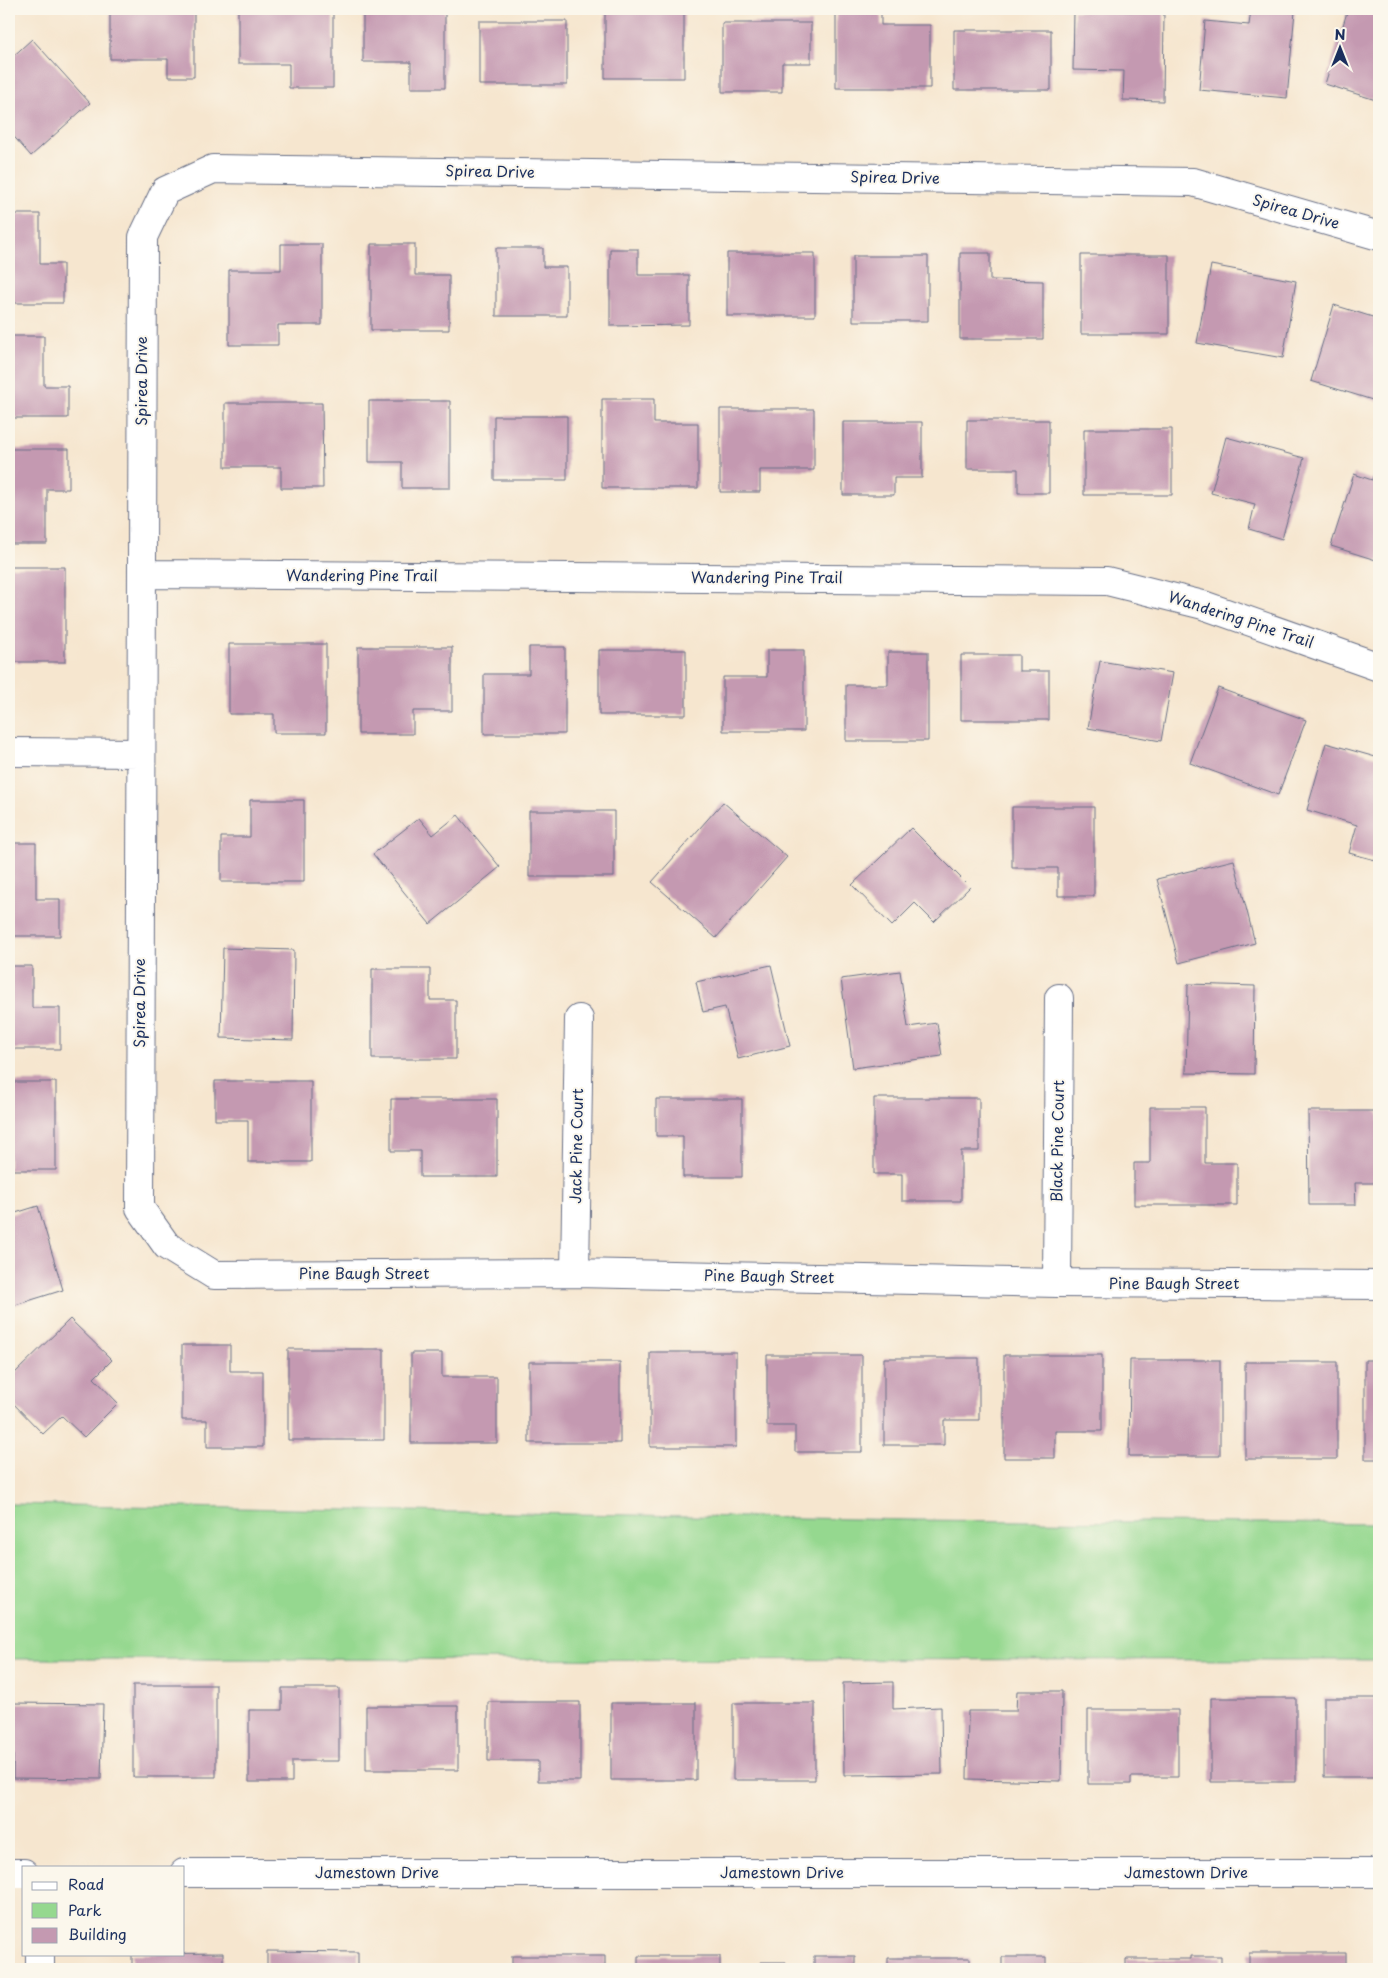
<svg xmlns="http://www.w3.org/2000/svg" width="1388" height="1978" font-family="'Playpen Sans',sans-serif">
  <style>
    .green { fill: #95d88f; stroke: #588476 }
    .building { fill: #c499b1 }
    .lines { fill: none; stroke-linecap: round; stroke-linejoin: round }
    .minor-casing { stroke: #686f86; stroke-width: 30 }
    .minor { stroke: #fff; stroke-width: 28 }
    .labels { text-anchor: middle; stroke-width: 4; stroke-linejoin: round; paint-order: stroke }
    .street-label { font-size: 15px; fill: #1b2f5e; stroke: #fbf7ec }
  </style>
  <rect width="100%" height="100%" fill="#fbf7ec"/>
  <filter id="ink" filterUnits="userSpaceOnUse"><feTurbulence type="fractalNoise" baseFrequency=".02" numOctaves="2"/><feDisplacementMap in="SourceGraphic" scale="10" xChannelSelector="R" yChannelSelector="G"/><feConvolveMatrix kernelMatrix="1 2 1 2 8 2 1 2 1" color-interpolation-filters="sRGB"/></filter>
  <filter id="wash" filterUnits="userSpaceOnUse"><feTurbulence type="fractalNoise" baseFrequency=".0096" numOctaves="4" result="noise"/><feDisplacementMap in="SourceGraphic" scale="20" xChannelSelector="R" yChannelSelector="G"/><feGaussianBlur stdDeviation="1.12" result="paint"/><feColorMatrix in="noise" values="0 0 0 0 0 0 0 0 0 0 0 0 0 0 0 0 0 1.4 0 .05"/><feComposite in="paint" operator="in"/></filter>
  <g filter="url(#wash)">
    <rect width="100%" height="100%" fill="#f6e6cf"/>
    <path class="green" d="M9,1504L915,1520L1379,1524V1660L9,1659Z"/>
    <g id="blocks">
      <path class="building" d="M110,9H194V77H168V59H110Z
        M238,9H333V88H289V64H238Z
        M363,9H445V88H411V62H363Z
        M605,9H684V78H605Z
        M1251,9L1295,11L1287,98L1199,90L1205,21L1249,25Z
        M1348,9H1379V101L1325,84Z
        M836,11H881V25H930V88H836Z
        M1074,11L1164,12L1163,101L1123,100L1124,71L1073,70Z
        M479,21H567V85H479Z
        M722,23H811V63H782V92H722Z
        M954,30H1051V90H954Z
        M32,39L90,103L31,156L9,131V60Z
        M9,214H40V264H63V303H9Z
        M281,244H322V325H278V345H229V270H281Z
        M371,244H415V275H449V330H371Z
        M496,248H543V267H567V316H496Z
        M610,249H638V275H689V325L610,326Z
        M727,253H815V316H727Z
        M960,253H990V280L1043,281V339H960Z
        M1081,255H1169V334H1081Z
        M853,256H928V321H853Z
        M1211,265L1296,281L1283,358L1197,343Z
        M1334,305L1379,319V402L1311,381Z
        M9,336H44V386H68V418H9Z
        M602,399H654V423H698V488H602Z
        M369,401H450V488H402V462H369Z
        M225,403H322L323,488H281V467H225Z
        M720,409H814V470H760V492H720Z
        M494,416H567V480H494Z
        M967,420H1049V493H1018V469H967Z
        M843,422H922V478H894V495H843Z
        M1084,429H1172V495H1084Z
        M1226,437L1304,458L1282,539L1249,529L1255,504L1211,493Z
        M9,449H69V489H47V544H9Z
        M1354,474L1372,480L1374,474L1379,476V561L1331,546Z
        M9,567H65V662H9Z
        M229,644H326V733H274V714H229Z
        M358,647H452V711H413V734H358Z
        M529,647H565V734H484V674H529Z
        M599,650H686V715H599Z
        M767,650H804V731H723V677H767Z
        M888,652H928V741H846V685H888Z
        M961,655H1019V671H1049V720H961Z
        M1100,661L1173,673L1161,741L1088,728Z
        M1218,688L1306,720L1278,795L1190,763Z
        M1326,743L1379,758V861L1349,853L1357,825L1307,810Z
        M250,800H304V882H221V837H250Z
        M723,802L787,857L716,938L652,882Z
        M1012,807H1094V896H1058V868H1012Z
        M529,811H614V877H529Z
        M458,815L500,867L430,924L373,854L419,818L433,835Z
        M911,828L970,887L934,922L915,903L892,926L852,885Z
        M9,843H36V899H60V936H9Z
        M1234,860L1255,943L1179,963L1157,879Z
        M223,948L294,950L293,1040L221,1038Z
        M771,965L790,1046L738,1059L725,1007L703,1012L696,982Z
        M9,966H32V1008H60V1049H9Z
        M372,969H430V1000H456V1059H372Z
        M900,971L908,1027L937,1023L942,1056L853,1068L841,979Z
        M1188,984L1255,986L1254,1074L1186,1073Z
        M215,1081H311V1162H248V1120H215Z
        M9,1082H56V1170H9Z
        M874,1098H979V1151H961V1201H902V1174H874Z
        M391,1099H497V1177H420V1151H391Z
        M656,1099H742V1177H683V1136H656Z
        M1150,1107H1205V1163H1237V1205H1134V1163H1150Z
        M1308,1111H1379V1183H1355L1356,1205H1309Z
        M38,1206L63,1290L9,1307V1215Z
        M70,1319L112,1360L94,1378L118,1403L84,1437L62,1416L43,1434L9,1399V1379Z
        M182,1345H230V1371H263V1447H207V1420H182Z
        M288,1349H384V1440H288Z
        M650,1352H736V1447H650Z
        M411,1353H442V1377H497V1443H411Z
        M767,1355H862V1452H795V1426H767Z
        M1004,1355H1102V1431H1055V1458H1004Z
        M884,1358H979V1420H944V1445H884Z
        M1130,1360H1220V1456H1129Z
        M1365,1360H1379V1459H1365Z
        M529,1362H620V1443H529Z
        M1245,1362H1337V1459H1245Z
        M893,1682V1709L941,1707L942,1774L844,1775L843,1683Z
        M133,1685H216V1777H133Z
        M282,1688H339V1761H292V1782H249V1710H282Z
        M1017,1691H1062L1061,1781L967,1779L968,1711H1016Z
        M1211,1698H1296V1782H1211Z
        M1324,1698H1379V1777H1324Z
        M488,1702H580V1781H538V1761H488Z
        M14,1703L103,1704L101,1779L13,1778Z
        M611,1703H696V1780H611Z
        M733,1703H815V1780H733Z
        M366,1706H458V1770H366Z
        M1088,1710H1178V1777H1131V1784H1088Z
        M267,1951L358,1952V1969H267Z
        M223,1953V1969H132V1954Z
        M1249,1953H1346V1969H1249Z
        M512,1956H605V1969H512Z
        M638,1956H720V1969H638Z
        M814,1956H855V1969H814Z
        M1191,1956H1221V1969H1126V1959H1191Z
        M1002,1957H1046V1967H1099V1969H1002Z
        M888,1958H970V1969H888Z
        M760,1962H786V1969H760Z"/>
    </g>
  </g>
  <g filter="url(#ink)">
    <use href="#blocks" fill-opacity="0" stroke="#686f86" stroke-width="1"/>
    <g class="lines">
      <g class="minor-casing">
        <path id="minor" d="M1379,236L1193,182L213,169L165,191L143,237L140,1208L167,1246L214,1275L575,1273L1057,1283L1379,1285
          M142,574L1107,581L1203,605L1379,667
          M9,752L141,753
          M575,1273L579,1019
          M1057,1283L1059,998
          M9,1873H24
          M184,1873H1379
          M40,1954V1969"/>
      </g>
      <use href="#minor" class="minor"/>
    </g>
  </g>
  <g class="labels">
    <g class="street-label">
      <text transform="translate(490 172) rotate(1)" y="5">Spirea Drive</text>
      <text transform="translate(895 178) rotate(1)" y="5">Spirea Drive</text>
      <text transform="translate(1296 212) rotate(16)" y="5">Spirea Drive</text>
      <text transform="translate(142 381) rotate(-90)" y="5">Spirea Drive</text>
      <text x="362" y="581">Wandering Pine Trail</text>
      <text x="767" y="583">Wandering Pine Trail</text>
      <text transform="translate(1241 620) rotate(18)" y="5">Wandering Pine Trail</text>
      <text transform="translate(140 1003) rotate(-90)" y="5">Spirea Drive</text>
      <text transform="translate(1058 1141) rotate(-89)" y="5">Black Pine Court</text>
      <text transform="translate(577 1146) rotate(-89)" y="5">Jack Pine Court</text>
      <text x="364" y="1279">Pine Baugh Street</text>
      <text transform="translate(769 1277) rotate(1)" y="5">Pine Baugh Street</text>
      <text x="1174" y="1289">Pine Baugh Street</text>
      <text x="377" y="1878">Jamestown Drive</text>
      <text x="782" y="1878">Jamestown Drive</text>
      <text x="1186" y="1878">Jamestown Drive</text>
    </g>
  </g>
  <rect width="1388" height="1978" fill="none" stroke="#fbf7ec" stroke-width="30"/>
  <rect x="22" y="1866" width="162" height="90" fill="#fbf7ec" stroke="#a1a7b3"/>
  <rect x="32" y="1882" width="25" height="8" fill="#ffffff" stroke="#a1a7b3"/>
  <text x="68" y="1890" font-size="15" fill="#1b2f5e">Road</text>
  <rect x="32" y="1903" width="25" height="15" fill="#95d88f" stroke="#a1a7b3"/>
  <text x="68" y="1916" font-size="15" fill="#1b2f5e">Park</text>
  <rect x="32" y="1928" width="25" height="15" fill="#c499b1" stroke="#a1a7b3"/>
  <text x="68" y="1940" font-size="15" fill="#1b2f5e">Building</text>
  <g transform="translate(1340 48)" stroke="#fbf7ec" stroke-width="4" paint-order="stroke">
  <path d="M0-4L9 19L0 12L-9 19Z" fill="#1b2f5e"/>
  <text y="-8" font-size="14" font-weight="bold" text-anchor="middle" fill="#1b2f5e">N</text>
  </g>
</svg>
